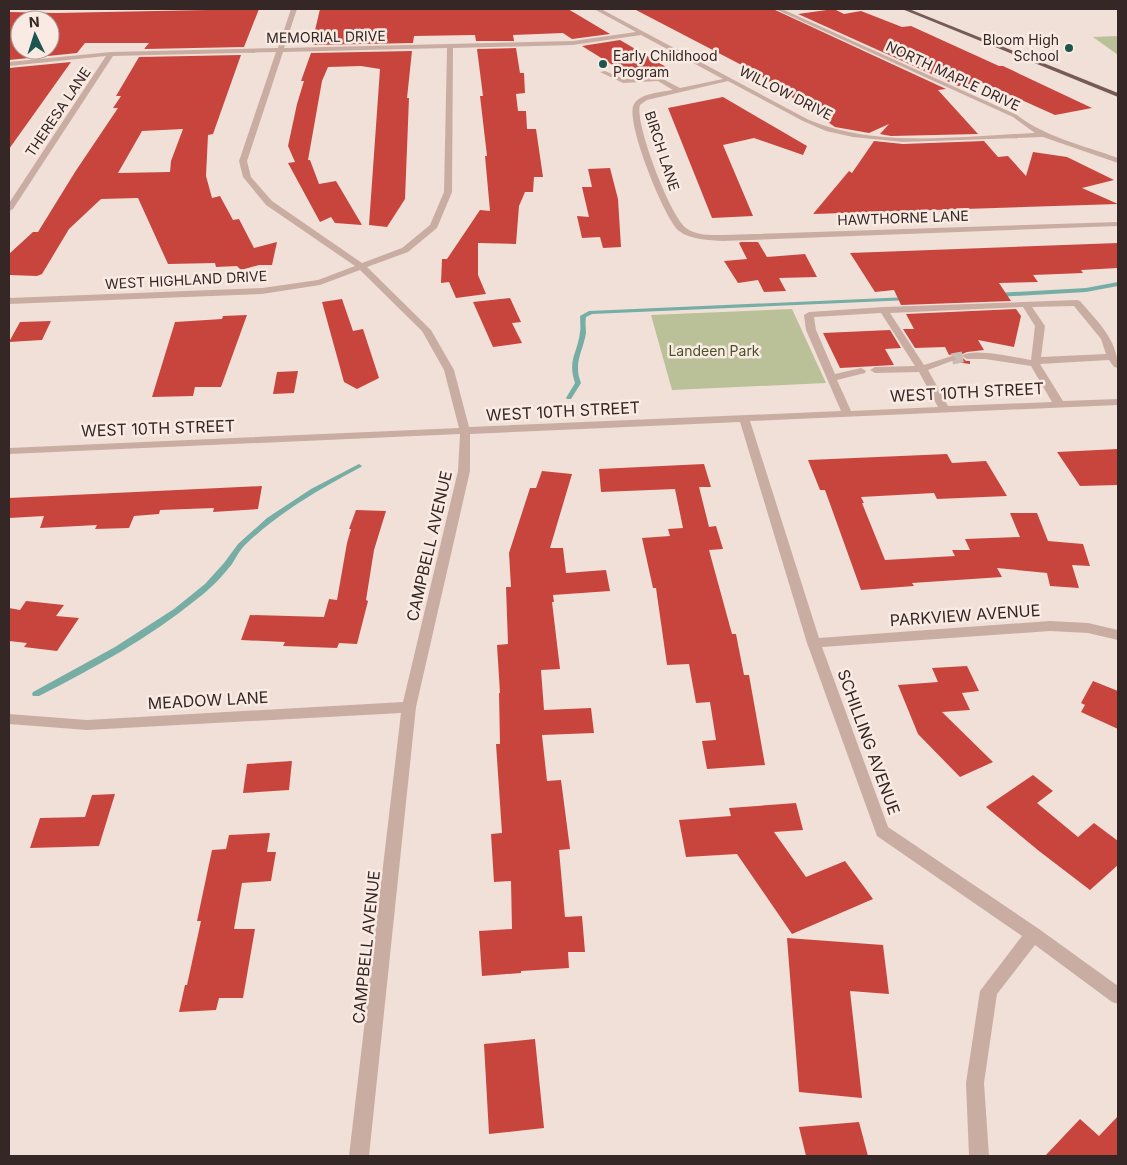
<svg xmlns="http://www.w3.org/2000/svg" width="1127" height="1165" font-family="Inter,sans-serif">
  <style>
    .green { fill: #bac097 }
    .lines { fill: none; stroke-linecap: round; stroke-linejoin: round }
    .stream { fill: #76aea6; fill-rule: evenodd }
    .building { fill: #c8453e; fill-rule: evenodd }
    .minor-tunnel { stroke: #cbbbb3; stroke-width: 11; stroke-dasharray: 11 5; stroke-linecap: butt }
    .minor { fill: #c9ada3; fill-rule: evenodd }
    .major { fill: #765a56; fill-rule: evenodd }
    .poi-dot { fill: #1b554e; stroke: #f9ebe3; stroke-width: 2 }
    .labels { text-anchor: middle; stroke-width: 5; stroke-linejoin: round; paint-order: stroke }
    .far-street-label { font-size: 14px; fill: #342725; stroke: #f9ebe3 }
    .far-poi-label { font-size: 14px; fill: #342725; stroke: #f9ebe3; text-anchor: end }
    .far-park-label { font-size: 14px; fill: #4b5229; stroke: #f9ebe3 }
    .street-label { font-size: 16px; fill: #342725; stroke: #f9ebe3 }
  </style>
  <rect width="100%" height="100%" fill="#f1e0d7"/>
  <path class="green" d="M1118,36V55L1093,37Z
    M792,309L826,383L672,390L651,315Z"/>
  <g class="lines">
    <path class="stream" d="M1118,282V286L1086,292L997,297L994,295L997,293L1086,288Z
      M908,297L910,298V300L592,314L586,317C585,322 586,328 586,333C583,352 573,362 581,383L571,399H567L566,398L575,383C567,360 578,352 580,332C581,327 580,321 580,316L589,311Z
      M359,464L362,466L361,467C320,489 279,512 245,545C239,551 236,558 232,564C222,577 210,589 197,599C149,638 94,668 39,696H33L32,694L33,692L115,647L174,609L205,584L224,563L238,544L267,518L311,489Z"/>
  </g>
  <path class="building" d="M259,9L244,47L144,49L149,43H85L77,53L9,60V12L56,13ZM20,20H50V50H20Z
    M320,9H568L610,34L572,39L563,33L513,35L514,41H476L475,35L414,36L413,43L313,45L316,39H313Z
    M634,9H773L946,89L938,90L978,134L891,136L880,134L889,124L869,133L835,127L755,72Z
    M834,9L844,14L861,11L902,27L911,26L999,66H1003L1092,108L1055,115L981,82L958,86L798,14Z
    M620,40L666,67L627,74L582,46Z
    M516,48L520,73H524L525,93L516,94L518,111H526L527,129H536L543,177H534L533,192H525L519,206L516,244L478,243V275L486,294L456,298L449,282L441,283L442,259H447L480,210L490,211L485,156H487L480,96H483L477,49Z
    M412,51L407,98H409L405,199L387,227L369,225L380,69L361,66L328,67L322,81L308,160H310L319,184L336,181L362,225L335,223L331,217L320,222L288,163L295,162L288,146L297,104L304,81H301L311,53Z
    M241,55L213,134L208,135L206,176L212,198L220,196L233,220L239,219L254,248L277,242L272,265H259L241,270L237,266L216,267L215,263L168,264L138,198L101,199L69,229L42,274L37,276L9,275V254L33,232H38L75,172L118,108H113L121,96H116L139,57ZM183,129L171,161L170,172L118,173L142,131Z
    M71,62L39,107L9,149V68Z
    M723,97L807,146L803,155L754,138L723,145L753,216L712,218L668,108Z
    M874,141L903,144L984,141L998,157L1008,156L1026,176L1033,152L1067,157L1114,180L1082,188L1118,204L813,214L849,171L852,173Z
    M610,168L618,199L621,247L603,248L600,237L582,238L577,216L589,217L582,187H592L588,169Z
    M741,242H758L767,257L805,254L817,277L779,278L786,291L764,292L758,280L738,283L724,261L747,259L739,243Z
    M1118,243V268L1081,270L1083,273L1033,275L1038,282L999,283L1011,301L901,305L894,290L875,292L850,253Z
    M510,298L521,322L512,323L522,343L493,347L473,302Z
    M342,299L353,331L363,329L379,378L357,389L344,382L322,302Z
    M1016,309L1021,316L1014,347L978,340L984,350L967,352L960,355L966,361H970V364L956,362L959,358L953,354L949,355L945,347L915,348L903,329H914L906,314Z
    M247,315L221,387H195L193,396L152,397L175,322L222,319L223,316Z
    M51,321L42,340L9,342L20,322Z
    M890,330L901,348L885,349L894,365L840,368L823,333Z
    M298,371L294,393L273,394L277,372Z
    M1118,449V485L1080,486L1057,452Z
    M947,454L952,463L986,461L1007,496L937,499L934,493L861,497L864,503H862L885,560L955,556L952,550H970L965,539L1020,537L1010,513H1037L1048,541L1083,544L1090,566L1072,565L1079,588L1050,586L1047,573L997,568L1002,577L912,583L914,586L861,590L825,490H820L808,460Z
    M704,464L711,487H699L709,527L716,526L723,549L709,550L732,634H736L744,675H749L765,765L707,769L702,741L716,740L710,702L696,703L689,664L667,665L656,588H653L642,538L670,536L668,529L683,528L675,489L601,492L599,469Z
    M542,471L572,474L550,548H563L566,573L606,570L610,591L553,595L554,602H552L560,669L541,670L544,710L591,708L594,733L542,735L547,781L561,780L570,849L559,850L565,917L582,916L585,952H568L569,968L521,971V973L482,976L479,931L512,929L511,881L494,882L491,834L502,833L496,744H500L499,693H500L497,645L508,644L506,587H511L509,553L530,488H536Z
    M262,486L258,509L213,512L214,508L160,510L159,514L134,516L129,528L95,529L97,525L40,528L44,516L9,518V498Z
    M356,510L386,511L374,550L366,600L368,601L357,644L339,643L337,648L283,646L285,642L241,640L250,615L324,617L329,599L337,600L347,543L351,529H349Z
    M26,601L64,605L56,616L79,618L57,651L24,647L27,643L9,641V608L20,610Z
    M967,666L979,691L962,693L970,710L942,712L993,762L960,777L918,734L898,685L938,682L932,668Z
    M1093,681L1118,691V729L1081,712L1085,705L1081,703Z
    M292,761L289,790L243,793L247,764Z
    M1033,775L1053,791L1037,803L1078,837L1094,823L1118,841V865L1090,890L1039,851L986,807Z
    M115,794L99,846L30,848L40,818L85,817L92,795Z
    M796,803L803,830L774,832L806,877L845,861L873,899L792,934L737,854L686,857L679,820L731,816L729,808Z
    M270,833L267,852H276L271,881L242,883L234,929H255L243,998H219L216,1010L179,1012L185,985H187L201,921H197L212,850L226,849L229,835Z
    M787,938L883,945L889,994L850,991L862,1098L799,1092Z
    M535,1039L544,1128L489,1134L484,1044Z
    M1118,1116V1156H1045L1080,1119L1099,1136Z
    M859,1122L868,1156H806L799,1127Z"/>
  <g class="lines">
    <path class="minor-tunnel" d="M952,359L967,356"/>
    <path class="minor" d="M291,9H297L284,48L573,41L636,32L594,9H601L807,119C877,149 961,136 1035,133L1013,117L775,9H782L1017,115C1047,138 1083,145 1118,158V163L1043,137L903,142L853,137L826,131L803,121L728,81L647,100L640,105C634,122 670,216 686,228C697,236 711,235 723,235L1118,222V226L723,241C709,240 691,240 679,231C664,218 624,119 634,104C641,93 661,92 673,90L658,81L623,83L600,72L605,71L624,79L659,77L680,88L723,79L641,35L573,45L453,48L452,192L437,228L408,252L367,267L431,330L454,370L469,427L841,411L806,330L804,315L809,312L884,307L1077,300L1080,301C1097,321 1118,340 1118,368L1114,367L1109,360L1040,364L1063,401L1118,399V405L750,421L819,638L1050,621L1088,623L1118,630V640L1088,633L1050,631L822,647L888,827L1039,929L1118,986V1004L1112,1002L1035,945L997,994L984,1083L989,1156H969L966,1083L980,991L1022,936L877,836L807,643L740,422L470,434V471L416,707L369,1156H349L401,713L87,730L9,724V714L87,720L403,702L458,471L460,434L9,454V448L459,428L444,370L422,331L360,270L320,285L262,294L9,304V298L262,288L318,280L355,266L266,205L243,177L239,161L276,52L113,56L13,209L9,211V203L106,56L9,66V62L111,52L278,48ZM447,48L444,192L430,225L402,248L362,263L272,201L251,177L247,161L283,52ZM1074,306L1101,339L1106,354L1041,357L1045,326L1032,307ZM1023,307L1035,326L1031,360C1016,358 973,347 962,356L967,359H985L1031,366L1052,402L948,406L928,370L957,359L952,356L924,365L890,313ZM881,313L915,366L875,367L870,370L875,373L919,372L938,407L851,411L837,380L865,373L866,371L861,368L835,374L816,330L814,317Z"/>
    <path class="major" d="M902,9H909L1118,93V97Z"/>
  </g>
  <g class="poi-dot">
    <circle cx="1069" cy="48" r="5"/>
    <circle cx="603" cy="64" r="5"/>
  </g>
  <g class="labels">
    <g class="far-street-label">
      <text transform="translate(326 37) rotate(-1)" y="5">MEMORIAL DRIVE</text>
      <text transform="translate(953 76) rotate(25)" y="5">NORTH MAPLE DRIVE</text>
      <text transform="translate(786 93) rotate(27)" y="5">WILLOW DRIVE</text>
      <text transform="translate(58 112) rotate(-56)" y="5">THERESA LANE</text>
      <text transform="translate(662 151) rotate(72)" y="5">BIRCH LANE</text>
      <text transform="translate(903 218) rotate(-2)" y="5">HAWTHORNE LANE</text>
      <text transform="translate(186 280) rotate(-3)" y="5">WEST HIGHLAND DRIVE</text>
    </g>
    <g class="far-poi-label">
      <text x="1059" y="45">Bloom High<tspan x="1059" dy="16">School</tspan></text>
      <text x="613" y="61" text-anchor="start">Early Childhood<tspan x="613" dy="16">Program</tspan></text>
    </g>
    <g class="far-park-label">
      <text x="714" y="356">Landeen Park</text>
    </g>
    <g class="street-label">
      <text transform="translate(967 392) rotate(-3)" y="6">WEST 10TH STREET</text>
      <text transform="translate(563 411) rotate(-3)" y="6">WEST 10TH STREET</text>
      <text transform="translate(158 428) rotate(-2)" y="6">WEST 10TH STREET</text>
      <text transform="translate(429 546) rotate(-77)" y="6">CAMPBELL AVENUE</text>
      <text transform="translate(965 615) rotate(-4)" y="6">PARKVIEW AVENUE</text>
      <text transform="translate(208 700) rotate(-3)" y="6">MEADOW LANE</text>
      <text transform="translate(869 742) rotate(70)" y="6">SCHILLING AVENUE</text>
      <text transform="translate(366 947) rotate(-84)" y="6">CAMPBELL AVENUE</text>
    </g>
  </g>
  <rect width="1127" height="1165" fill="none" stroke="#342725" stroke-width="20"/>
  <g transform="translate(35 35) rotate(356)"><circle r="24" fill="#f9ebe3" stroke="#aa9d97"/>
  <path d="M0-4L9 19L0 12L-9 19Z" fill="#1b554e"/>
  <text y="-8" font-size="14" font-weight="bold" text-anchor="middle" fill="#342725">N</text>
  </g>
</svg>
